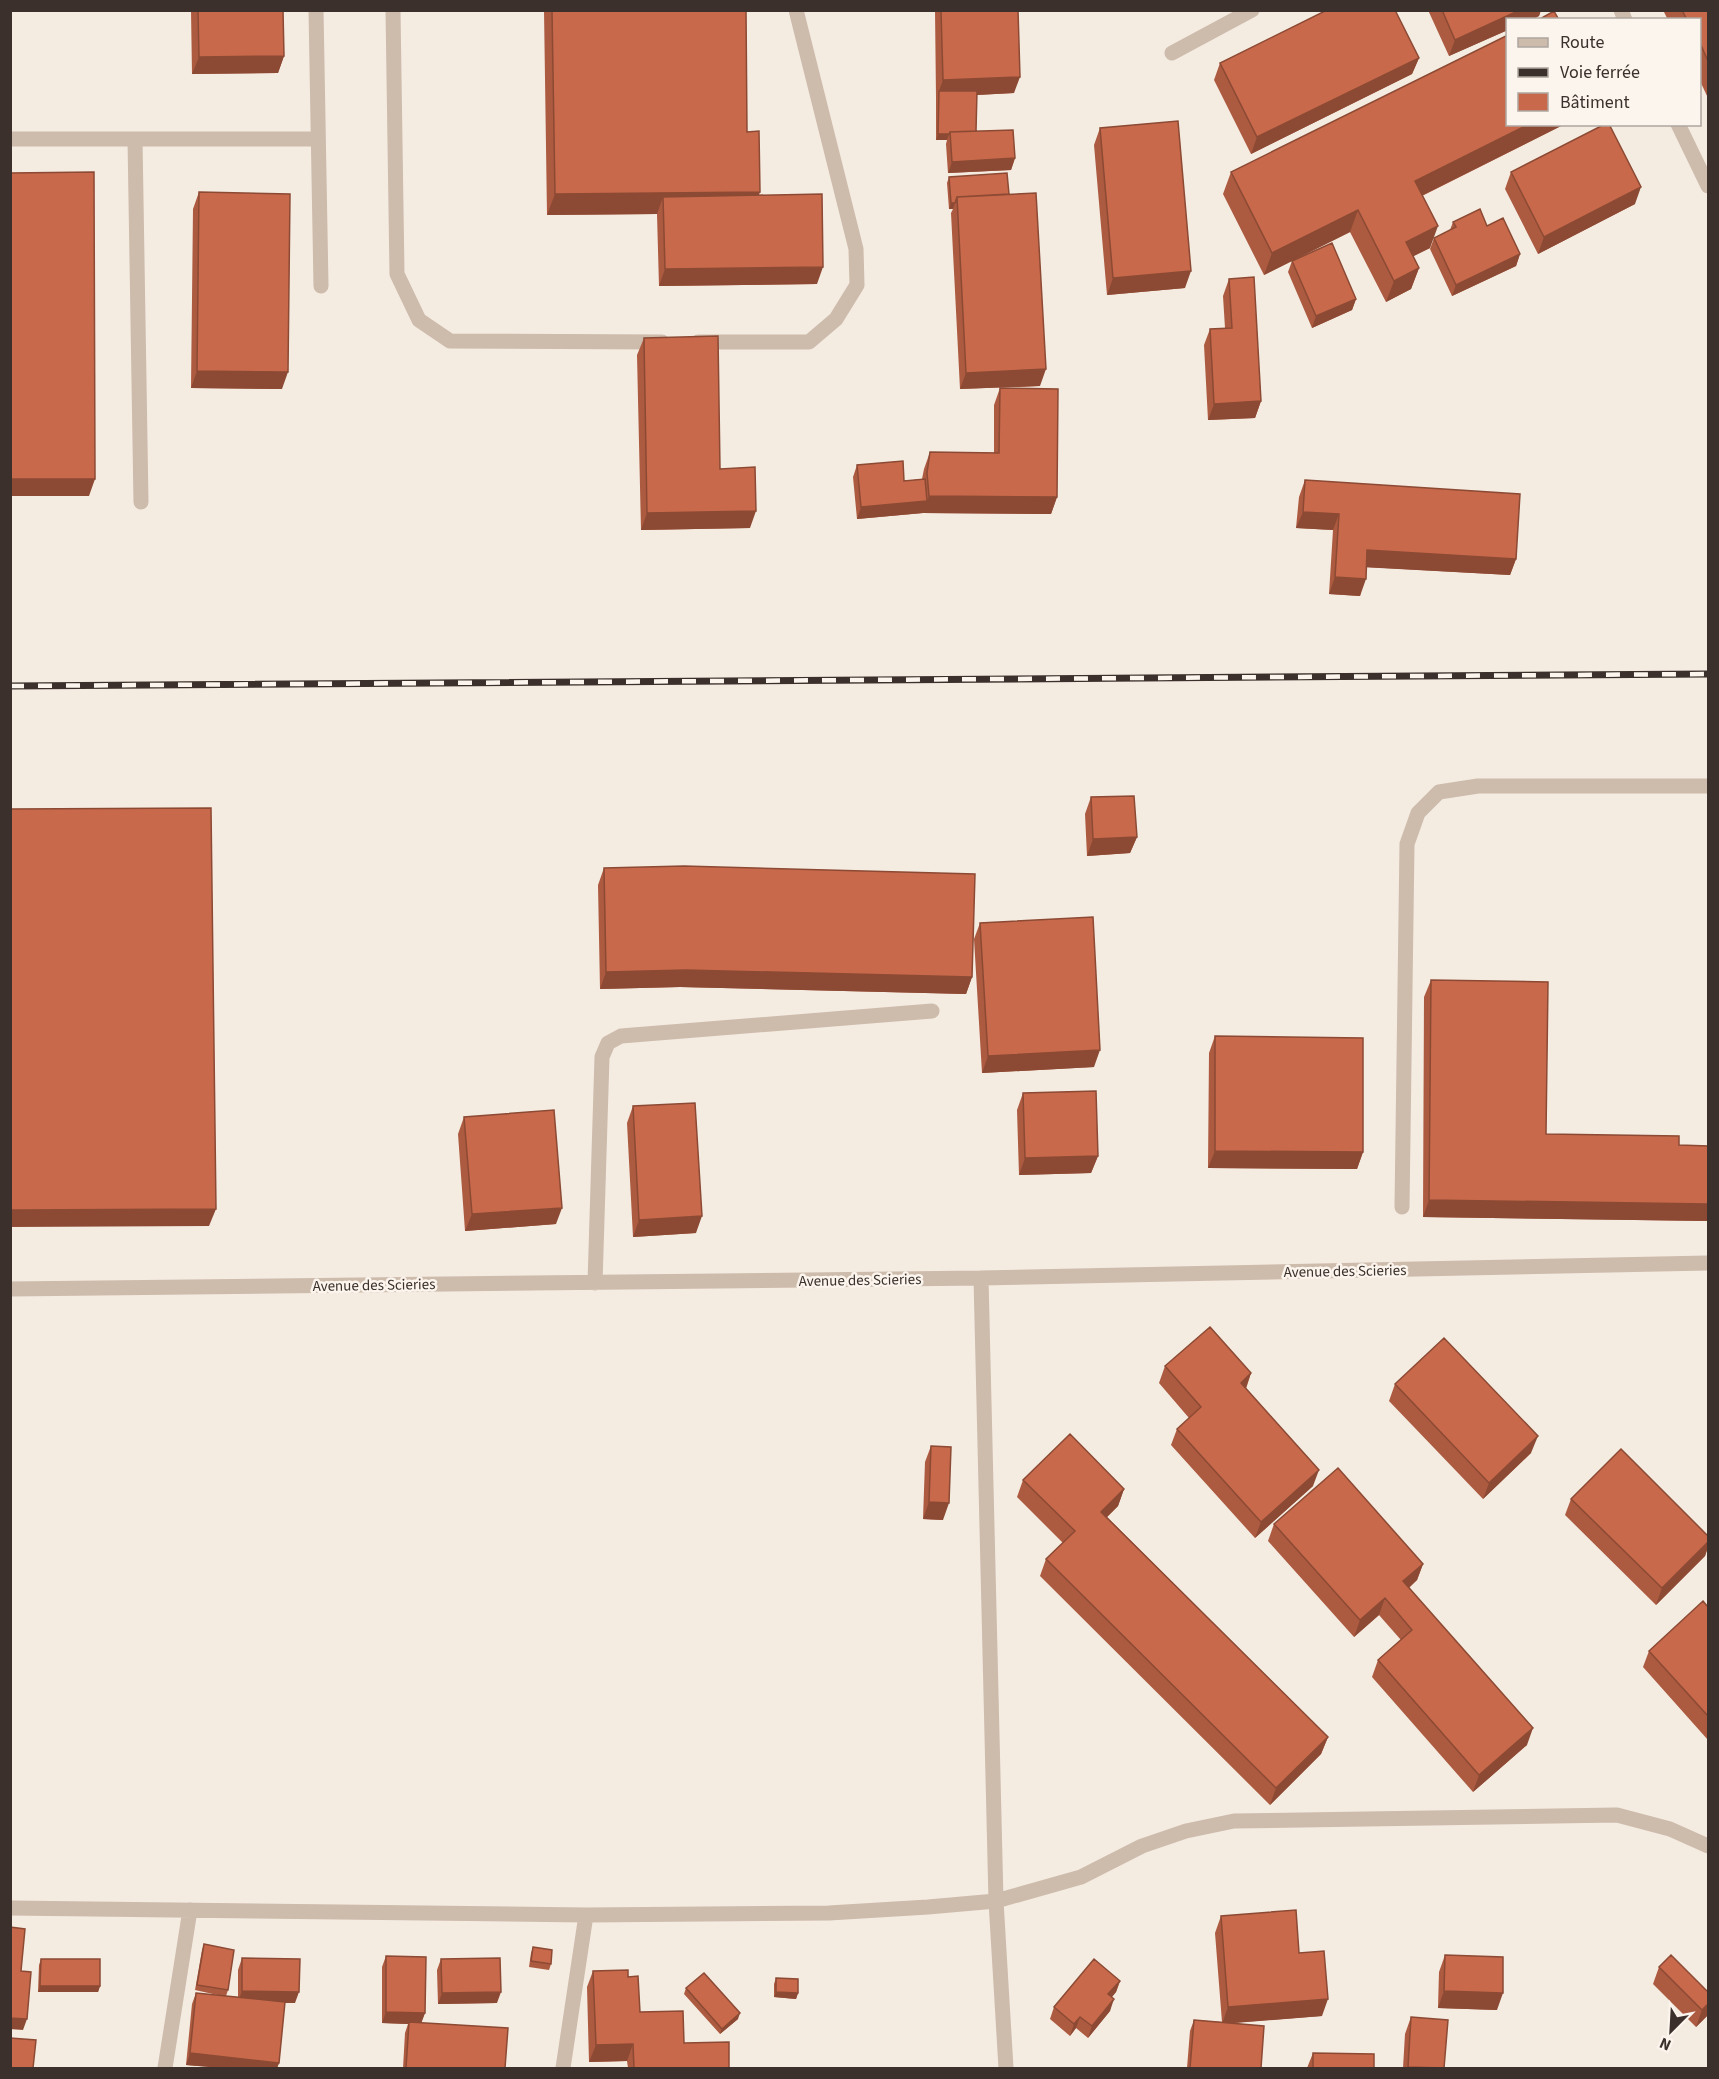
<svg xmlns="http://www.w3.org/2000/svg" width="1719" height="2079" font-family="'Source Sans 3',sans-serif">
  <style>
    .lines { fill: none; stroke-linecap: round; stroke-linejoin: round }
    .minor { stroke: #cdbbac; stroke-width: 15 }
    .rail-casing { stroke: #3b302b; stroke-width: 7 }
    .rail { stroke: #fbf5ee; stroke-width: 4.5; stroke-dasharray: 14; stroke-linecap: butt }
    .wall { fill: #ac5a40 }
    .shaded-wall { fill: #8c4a34 }
    .building { fill: #c8694b; stroke: #8c4a34; stroke-width: 1.5 }
    .labels { text-anchor: middle; stroke-width: 5; stroke-linejoin: round; paint-order: stroke }
    .street-label { font-size: 15px; fill: #3b302b; stroke: #fbf5ee }
  </style>
  <rect width="100%" height="100%" fill="#f4ebe1"/>
  <g class="lines">
    <path class="minor" d="M316,10L321,286
      M393,10L397,274L419,320L450,341L662,342
      M1621,10L1625,20
      M1172,53L1252,10
      M1678,124L1708,186
      M10,139H318
      M135,139L141,502
      M698,342H809L836,319L857,285L856,249L796,10
      M1402,1207L1407,844L1418,813L1439,792L1478,786H1708
      M981,1278L996,1901L1006,2068
      M595,1283L602,1057L608,1043L621,1036L932,1011
      M10,1289L981,1278L1708,1263
      M10,1908L586,1915L829,1913L928,1907L996,1901L1081,1877L1142,1846L1186,1831L1234,1821L1617,1815L1670,1829L1708,1846
      M165,2068L190,1910
      M563,2068L586,1915"/>
    <g class="rail-casing">
      <path id="rail" d="M10,686L1708,674"/>
    </g>
    <use href="#rail" class="rail"/>
  </g>
  <path class="wall" d="M191,10H283L284,56L278,73L192,74Z
    M544,10H746L747,132L758,196L817,284L659,286L657,214L547,215Z
    M935,10H1018L1014,93L977,95L976,131L1015,158L1011,170L948,173L946,144L947,140H936V97Z
    M1428,10H1541L1539,16L1449,56Z
    M1663,10H1708V98L1700,81V20H1668Z
    M1419,58L1412,74L1251,154L1214,80L1220,63Z
    M1508,124H1565L1422,196L1430,248L1413,256L1419,268L1411,289L1386,302L1350,232L1292,261L1356,299L1352,310L1312,328L1288,272L1292,261L1264,275L1223,194L1231,172Z
    M1100,128L1185,288L1107,295L1094,145Z
    M1511,172L1635,204L1538,254L1505,189Z
    M949,177L1009,194L1040,386L960,389L951,213L953,209H949L947,183Z
    M199,192L282,389L191,388L193,209Z
    M1453,222L1487,226L1520,254L1516,266L1452,296L1430,249L1434,238L1450,230Z
    M1229,279L1261,401L1255,418L1208,420L1204,345L1210,329L1225,328L1223,296Z
    M644,338L720,469L750,528L641,530L637,355Z
    M1000,388L1057,497L1051,514L923,513L857,519L853,477L857,465L904,481L922,479L924,469L930,452L994,453V405Z
    M1305,480L1516,559L1510,575L1366,567L1360,596L1329,594L1333,530L1296,528L1299,497Z
    M1091,797L1137,837L1130,853L1087,856L1085,814Z
    M604,868L972,977L966,994L680,987L600,989L598,885Z
    M980,923L1094,1067L982,1073L974,939Z
    M1431,980L1546,1134L1679,1145L1708,1146V1221L1423,1217L1424,997Z
    M1215,1036L1363,1152L1357,1169L1208,1168L1209,1053Z
    M1023,1093L1098,1156L1091,1173L1019,1175L1017,1110Z
    M633,1106L696,1233L633,1237L627,1123Z
    M464,1117L556,1224L465,1231L458,1134Z
    M1165,1366L1251,1373L1246,1389L1313,1486L1255,1538L1171,1445L1177,1429L1189,1418L1159,1383Z
    M1395,1384L1531,1453L1483,1499L1389,1401Z
    M931,1446L943,1520L923,1519L925,1462Z
    M1023,1480L1124,1489L1118,1506L1107,1517L1328,1737L1321,1754L1270,1805L1040,1576L1046,1559L1063,1543L1017,1497Z
    M1571,1499L1708,1536V1547L1705,1556L1656,1605L1565,1515Z
    M1274,1524L1423,1564L1417,1580L1409,1588L1527,1745L1473,1792L1372,1677L1378,1660L1401,1640L1379,1615L1354,1637L1268,1541Z
    M1708,1607V1740L1643,1667L1649,1651Z
    M1221,1916L1299,1953L1322,2016L1231,2023L1261,2068H1187L1190,2031L1194,2020L1222,2022L1215,1933Z
    M204,1944L228,1990L226,1996L238,1997V1970L242,1958L295,2003H285L279,2063L277,2068H223L186,2065L192,2004L196,1993L222,1996L195,1990L202,1950Z
    M533,1947L551,1964L549,1970L529,1967L531,1953Z
    M1445,1955L1497,2010L1438,2008L1439,1972Z
    M386,1956L425,2013L421,2022L505,2068H403L405,2033L408,2024L382,2023V1967Z
    M41,1959L100,1986L98,1992H38L39,1965Z
    M441,1959L497,2003L438,2004L437,1970Z
    M1659,1967L1708,2015L1696,2027L1653,1984Z
    M593,1971L628,1977L640,2012L684,2043L729,2068H628L627,2061L589,2062L587,1987Z
    M776,1978L798,1993L796,1999L774,1997V1984Z
    M1120,1981L1116,1992L1112,1997L1110,2011L1088,2038L1076,2028L1070,2036L1050,2019L1054,2007Z
    M686,1988L738,2019L720,2034L684,1994Z
    M1411,2017L1444,2068H1403L1405,2034Z
    M1313,2053L1374,2068H1307Z"/>
  <path class="shaded-wall" d="M1520,10H1541L1539,16L1531,20H1508V30L1449,56L1455,40Z
    M284,56L278,73L192,74L199,57Z
    M1419,58L1412,74L1251,154L1257,137Z
    M1020,77L1014,93L938,97L939,91L943,80Z
    M1529,124H1565L1407,203L1415,181Z
    M938,134H949L947,140H936Z
    M1015,158L1011,170L948,173L952,162Z
    M1641,187L1635,204L1538,254L1544,237Z
    M760,192L752,214L663,197L657,214L547,215L555,194Z
    M951,203H955L953,209H949Z
    M1358,210L1350,232L1264,275L1272,253Z
    M1438,226L1430,248L1398,264L1406,242Z
    M1520,254L1516,266L1452,296L1456,285Z
    M823,267L817,284L659,286L665,269Z
    M1419,268L1411,289L1386,302L1394,281Z
    M1191,271L1185,288L1107,295L1113,278Z
    M1356,299L1352,310L1312,328L1316,316Z
    M1046,369L1040,386L960,389L966,373Z
    M197,371L288,372L282,389L191,388Z
    M1261,401L1255,418L1208,420L1214,404Z
    M10,479H95L89,496H10Z
    M929,496L1057,497L1051,514L923,513L857,519L861,507L927,501Z
    M756,511L750,528L641,530L647,513Z
    M1303,512L1339,514L1333,530L1296,528Z
    M1367,550L1516,559L1510,575L1361,567Z
    M1335,577L1366,579L1360,596L1329,594Z
    M1137,837L1130,853L1087,856L1093,839Z
    M686,970L972,977L966,994L680,987L600,989L606,972Z
    M1100,1050L1094,1067L982,1073L988,1056Z
    M1215,1151L1363,1152L1357,1169L1208,1168Z
    M1098,1156L1091,1173L1019,1175L1025,1158Z
    M1429,1200L1708,1204V1221L1423,1217Z
    M562,1208L556,1224L465,1231L472,1214Z
    M216,1209L209,1226L10,1227V1210Z
    M702,1216L696,1233L633,1237L639,1220Z
    M1251,1373L1245,1390L1241,1383Z
    M1538,1436L1531,1453L1483,1499L1489,1483Z
    M1319,1470L1313,1486L1255,1538L1261,1522Z
    M1124,1489L1118,1506L1095,1529L1101,1512Z
    M929,1502L949,1503L943,1520L923,1519Z
    M1708,1542V1547L1705,1556L1656,1605L1662,1588Z
    M1423,1564L1417,1580L1397,1598L1403,1581Z
    M1385,1598L1379,1615L1354,1637L1360,1620Z
    M1533,1728L1527,1745L1473,1792L1479,1775Z
    M1328,1737L1321,1754L1270,1805L1276,1788Z
    M1120,1981L1116,1992L1104,2006L1108,1994Z
    M40,1986H100L98,1992H38Z
    M242,1991L299,1992L295,2003L238,2002Z
    M1444,1991L1503,1993L1497,2010L1438,2008Z
    M501,1992L497,2003L438,2004L442,1993Z
    M776,1992L798,1993L796,1999L774,1997Z
    M1114,1999L1110,2011L1088,2038L1092,2026Z
    M1328,1999L1322,2016L1222,2024L1228,2007Z
    M1708,2004V2015L1696,2027L1702,2010Z
    M386,2012L425,2013L421,2024L409,2022L408,2024L382,2023Z
    M740,2013L738,2019L720,2034L722,2029Z
    M1080,2017L1076,2028L1070,2036L1074,2024Z
    M10,2018L27,2019L23,2030L10,2029Z
    M633,2044L627,2061L589,2062L596,2045Z
    M190,2053L279,2063L277,2068H223L186,2065Z"/>
  <path class="building" d="M198,10H283L284,56L199,57Z
    M552,10H746L747,132L759,131L760,192L555,194Z
    M941,10H1018L1020,77L943,80Z
    M1327,10H1395L1419,58L1257,137L1220,63Z
    M1442,10H1520L1455,40Z
    M1682,10H1708V61L1700,43V20H1687Z
    M1554,11L1559,20H1538Z
    M1508,35V124H1529L1415,181L1438,226L1406,242L1419,268L1394,281L1358,210L1272,253L1231,172Z
    M939,91H977L976,131L950,132L949,134H938Z
    M1178,121L1191,271L1113,278L1100,128Z
    M1605,124H1609L1641,187L1544,237L1511,172Z
    M1013,130L1015,158L952,162L950,132Z
    M94,172L95,479H10V173Z
    M1007,173L1009,194L957,197L955,203H951L949,177Z
    M199,192L290,194L288,372L197,371Z
    M1036,193L1046,369L966,373L957,197Z
    M822,194L823,267L665,269L663,197Z
    M1480,209L1487,226L1503,218L1520,254L1456,285L1434,238L1456,227L1453,222Z
    M1332,243L1356,299L1316,316L1292,261Z
    M1254,277L1261,401L1214,404L1210,329L1232,328L1229,279Z
    M718,336L720,469L755,467L756,511L647,513L644,338Z
    M1000,388L1058,389L1057,497L929,496L927,473L930,452L999,453Z
    M903,461L904,481L925,479L927,501L861,507L857,465Z
    M1305,480L1520,494L1516,559L1367,550L1366,579L1335,577L1339,514L1303,512Z
    M1134,796L1137,837L1093,839L1091,797Z
    M211,808L216,1209L10,1210V809Z
    M684,866L975,874L972,977L686,970L606,972L604,868Z
    M1093,917L1100,1050L988,1056L980,923Z
    M1431,980L1548,982L1546,1134L1679,1136V1145L1708,1146V1204L1429,1200Z
    M1215,1036L1363,1038V1152L1215,1151Z
    M1096,1091L1098,1156L1025,1158L1023,1093Z
    M695,1103L702,1216L639,1220L633,1106Z
    M554,1110L562,1208L472,1214L464,1117Z
    M1210,1327L1251,1373L1241,1383L1319,1470L1261,1522L1177,1429L1201,1407L1165,1366Z
    M1444,1338L1538,1436L1489,1483L1395,1384Z
    M1070,1434L1124,1489L1101,1512L1328,1737L1276,1788L1046,1559L1075,1531L1023,1480Z
    M931,1446L951,1447L949,1503L929,1502Z
    M1621,1449L1708,1536V1542L1662,1588L1571,1499Z
    M1338,1468L1423,1564L1403,1581L1533,1728L1479,1775L1378,1660L1412,1630L1385,1598L1360,1620L1274,1524Z
    M1703,1601L1708,1607V1716L1649,1651Z
    M1296,1910L1299,1953L1324,1951L1328,1999L1228,2007L1221,1916Z
    M10,1927L25,1929L21,1971L31,1972L27,2019L10,2018Z
    M204,1944L234,1950L228,1990L197,1985Z
    M533,1947L552,1950L551,1964L531,1961Z
    M1445,1955L1503,1957V1993L1444,1991Z
    M1671,1955L1708,1992V2004L1702,2010L1659,1967Z
    M386,1956L426,1957L425,2013L386,2012Z
    M242,1958L300,1959L299,1992L242,1991Z
    M500,1958L501,1992L442,1993L441,1959Z
    M41,1959H100V1986H40Z
    M1094,1959L1120,1981L1108,1994L1114,1999L1092,2026L1080,2017L1074,2024L1054,2007Z
    M628,1970V1977L638,1976L640,2012L683,2011L684,2043L729,2042V2068H634L633,2044L596,2045L593,1971Z
    M704,1973L740,2013L722,2029L686,1988Z
    M776,1978L798,1979V1993L776,1992Z
    M196,1993L285,2002L279,2063L190,2053Z
    M1411,2017L1448,2020L1444,2068L1408,2067Z
    M1194,2020L1264,2026L1261,2068H1190Z
    M409,2022L508,2028L505,2068H406Z
    M10,2038L36,2040L33,2068H10Z
    M1313,2053L1374,2054V2068H1313Z"/>
  <g class="labels">
    <g class="street-label">
      <text transform="translate(1345 1271) rotate(-1)" y="5">Avenue des Scieries</text>
      <text transform="translate(860 1280) rotate(-1)" y="5">Avenue des Scieries</text>
      <text transform="translate(374 1285) rotate(-1)" y="5">Avenue des Scieries</text>
    </g>
  </g>
  <rect width="1719" height="2079" fill="none" stroke="#3b302b" stroke-width="24"/>
  <rect x="1506" y="18" width="195" height="108" fill="#fbf5ee" stroke="#aea6a0" stroke-width="1.5"/>
  <rect x="1518" y="38" width="30" height="9" fill="#cdbbac" stroke="#aea6a0" stroke-width="1.5"/>
  <text x="1560" y="48" font-size="18" fill="#3b302b">Route</text>
  <rect x="1518" y="68" width="30" height="9" fill="#3b302b" stroke="#aea6a0" stroke-width="1.5"/>
  <text x="1560" y="78" font-size="18" fill="#3b302b">Voie ferrée</text>
  <rect x="1518" y="93" width="30" height="18" fill="#c8694b" stroke="#aea6a0" stroke-width="1.5"/>
  <text x="1560" y="108" font-size="18" fill="#3b302b">Bâtiment</text>
  <g transform="translate(1671 2031) rotate(204)" stroke="#fbf5ee" stroke-width="4.5" paint-order="stroke">
  <path d="M0-4.5L10 22L0 15L-10 22Z" fill="#3b302b"/>
  <text y="-9" font-size="16" font-weight="bold" text-anchor="middle" fill="#3b302b">N</text>
  </g>
</svg>
